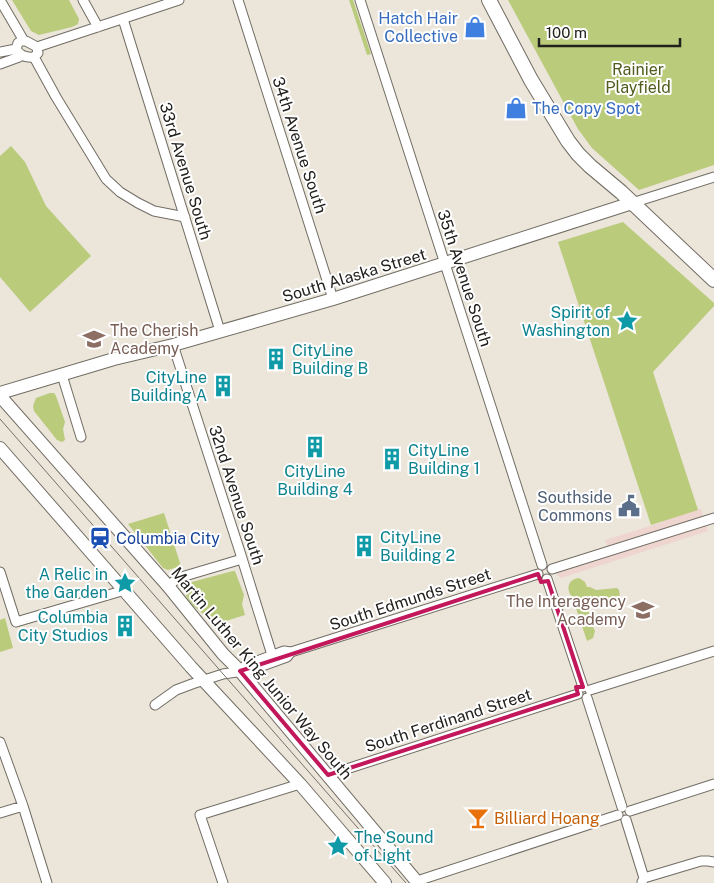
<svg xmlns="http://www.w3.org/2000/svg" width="714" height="883" font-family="'Public Sans',sans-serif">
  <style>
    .commercial { fill: #efd5cf }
    .green { fill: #bacb7b }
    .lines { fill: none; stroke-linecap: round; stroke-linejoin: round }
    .street-casing { stroke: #726d64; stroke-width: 11 }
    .secondary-casing { stroke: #726d64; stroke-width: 14 }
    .primary-casing { stroke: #726d64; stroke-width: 16 }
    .street { stroke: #fff; stroke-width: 9 }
    .secondary { stroke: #fff; stroke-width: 12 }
    .primary { stroke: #fff; stroke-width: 14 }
    .tram { stroke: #75716b; stroke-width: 1 }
    .marked { fill: none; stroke: #c2185b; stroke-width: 4; stroke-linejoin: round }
    .labels { text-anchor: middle; stroke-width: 4; stroke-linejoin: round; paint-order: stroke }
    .shop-label { font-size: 16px; fill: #366cbe; stroke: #fff; text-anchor: end }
    .park-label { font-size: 16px; fill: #505c1e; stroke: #fff }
    .street-label { font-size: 16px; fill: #23211e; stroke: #fff }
    .culture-label { font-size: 16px; fill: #0d838f; stroke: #fff; text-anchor: end }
    .education-label { font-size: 16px; fill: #785e54; stroke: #fff; text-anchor: start }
    .service-label { font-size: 16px; fill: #4e5e75; stroke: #fff; text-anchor: end }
    .transit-label { font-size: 16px; fill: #164399; stroke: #fff; text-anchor: start }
    .food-label { font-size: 16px; fill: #c56008; stroke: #fff; text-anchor: start }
  </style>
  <rect width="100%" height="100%" fill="#ebe5da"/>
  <path class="commercial" d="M649,476L693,511L701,509L708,531L561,578L557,575L555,568L609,551L605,540L663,522Z"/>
  <path class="green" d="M12,0H69L79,19L78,24L72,27L39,35L31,31Z
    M349,0H353L371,54L367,55Z
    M508,0H714V165L639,190L592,148L578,129Z
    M11,146L25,162L46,206L91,256L30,312L0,277V156Z
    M623,222L714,303V306L653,372L698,510L651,525L558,242Z
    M50,393H54L56,396L65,422L63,429L65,440L62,442L57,440L34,411L33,406L36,398Z
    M164,513L181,566L168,570L163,568L128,524Z
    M233,571H235L244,595L242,604L245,615L213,625C210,621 206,616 202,613C195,607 186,601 185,591L192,582Z
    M579,578L585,582L587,587H590L596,590L617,588L619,590L620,597C615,599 602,602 597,601C594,601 591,600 588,600L586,598L579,602C567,597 563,580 579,578Z
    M580,607L584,608L589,612V618L585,623L592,625L595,631L593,638L587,641L576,608Z
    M5,618L13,648L0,652V620Z"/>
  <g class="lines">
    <g class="street-casing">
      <path id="street" d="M0,0L24,41
        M83,0L98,27
        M238,0L333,299
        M360,0L542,565
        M123,19L220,331
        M21,41H26L37,47L38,53L34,57C26,58 20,56 16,49L18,43Z
        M37,47L179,0
        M0,52L16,49
        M34,57L56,97L106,179L120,192L138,203L154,211L185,217
        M0,64L19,57L22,55
        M632,203L714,177
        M173,345L240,552L272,655
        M62,375L81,437
        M552,569L714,518
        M0,572L16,622L125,590
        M547,579L583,687
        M168,586L178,578L242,559
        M240,671L246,665L284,651L291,652L538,574
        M590,690L714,651
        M587,698L622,807
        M155,705L176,690L192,684L223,674L251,670L287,657L291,652
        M0,742L23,806L47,883
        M328,775L578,694
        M630,811L714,784
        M0,813L23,806
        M626,820L644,878L642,882
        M644,878L701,861H708L714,862
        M417,881L618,815
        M223,883L200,815L300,784"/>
    </g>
    <g class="secondary-casing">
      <path id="secondary" d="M0,393L114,359L173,345L333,299L632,203
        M0,396L168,586L223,654L240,671L418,883
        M0,448L191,667L300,784L385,883"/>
    </g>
    <g class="primary-casing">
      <path id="primary" d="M489,0L531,80L568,141L578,154L590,166L621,192L714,280"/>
    </g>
    <use href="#street" class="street"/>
    <use href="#secondary" class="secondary"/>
    <use href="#primary" class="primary"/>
    <path class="tram" d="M0,419L406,883"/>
  </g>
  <path class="marked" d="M538,574L541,582L548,581L583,687H576L578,694L328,775L240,671Z"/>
  <defs>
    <g id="shop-bare" transform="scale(1.725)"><path d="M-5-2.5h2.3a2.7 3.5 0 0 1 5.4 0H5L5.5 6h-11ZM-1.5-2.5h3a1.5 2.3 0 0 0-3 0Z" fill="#3f7fe0" stroke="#fff" stroke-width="2.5" paint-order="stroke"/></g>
    <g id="sight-bare" transform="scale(1.725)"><path d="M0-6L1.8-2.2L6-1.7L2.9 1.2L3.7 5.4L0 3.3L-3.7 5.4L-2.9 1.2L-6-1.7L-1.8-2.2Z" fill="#0f9aa8" stroke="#fff" stroke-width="2.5" paint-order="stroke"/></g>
    <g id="school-bare" transform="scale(1.725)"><path d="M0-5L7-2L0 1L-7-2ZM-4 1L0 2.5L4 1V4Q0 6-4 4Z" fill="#8d6e63" stroke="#fff" stroke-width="2.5" paint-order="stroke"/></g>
    <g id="building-bare" transform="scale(1.725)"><path d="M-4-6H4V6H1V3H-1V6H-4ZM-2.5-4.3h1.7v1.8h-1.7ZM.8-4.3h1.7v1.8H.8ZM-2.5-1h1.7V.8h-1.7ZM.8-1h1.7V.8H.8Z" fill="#0f9aa8" stroke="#fff" stroke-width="2.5" paint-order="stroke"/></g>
    <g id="civic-bare" transform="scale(1.725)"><path d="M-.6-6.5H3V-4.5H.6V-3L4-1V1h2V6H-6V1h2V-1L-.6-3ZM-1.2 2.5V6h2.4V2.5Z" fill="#5c6f8a" stroke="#fff" stroke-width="2.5" paint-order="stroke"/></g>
    <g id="station-bare" transform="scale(1.725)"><path d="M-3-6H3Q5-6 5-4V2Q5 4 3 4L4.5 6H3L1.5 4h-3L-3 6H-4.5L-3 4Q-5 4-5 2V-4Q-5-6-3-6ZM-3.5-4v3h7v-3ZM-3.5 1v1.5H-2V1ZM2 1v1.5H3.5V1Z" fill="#1a4fb4" stroke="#fff" stroke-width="2.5" paint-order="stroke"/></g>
    <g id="bar-bare" transform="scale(1.725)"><path d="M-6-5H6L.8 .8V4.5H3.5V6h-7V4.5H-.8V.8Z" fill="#e8710a" stroke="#fff" stroke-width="2.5" paint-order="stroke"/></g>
  </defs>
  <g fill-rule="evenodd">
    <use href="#shop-bare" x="475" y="27"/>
    <use href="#shop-bare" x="516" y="108"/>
    <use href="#sight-bare" x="627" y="321"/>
    <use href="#school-bare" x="94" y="339"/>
    <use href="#building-bare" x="276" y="359"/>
    <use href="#building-bare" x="223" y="386"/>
    <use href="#building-bare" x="315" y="447"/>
    <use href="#building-bare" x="392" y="459"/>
    <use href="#civic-bare" x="629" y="506"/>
    <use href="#station-bare" x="100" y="538"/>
    <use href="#building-bare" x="364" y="546"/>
    <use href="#sight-bare" x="125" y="583"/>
    <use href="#school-bare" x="643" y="610"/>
    <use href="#building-bare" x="125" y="626"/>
    <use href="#bar-bare" x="478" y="818"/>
    <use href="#sight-bare" x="338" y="846"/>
  </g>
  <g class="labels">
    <g class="shop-label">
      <text x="458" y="24">Hatch Hair<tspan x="458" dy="18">Collective</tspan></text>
      <text x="532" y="114" text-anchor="start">The Copy Spot</text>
    </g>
    <g class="park-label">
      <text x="638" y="75">Rainier<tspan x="638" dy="18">Playfield</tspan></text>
    </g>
    <g class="street-label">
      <text transform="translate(300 145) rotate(72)" y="6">34th Avenue South</text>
      <text transform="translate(186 171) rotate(73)" y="6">33rd Avenue South</text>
      <text transform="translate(354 275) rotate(-17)" y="6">South Alaska Street</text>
      <text transform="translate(465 278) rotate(72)" y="6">35th Avenue South</text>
      <text transform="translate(237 495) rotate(72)" y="6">32nd Avenue South</text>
      <text transform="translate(410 599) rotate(-18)" y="6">South Edmunds Street</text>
      <text transform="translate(262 673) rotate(50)" y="6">Martin Luther King Junior Way South</text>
      <text transform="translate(448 720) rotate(-18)" y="6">South Ferdinand Street</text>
    </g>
    <g class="culture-label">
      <text x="610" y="318">Spirit of<tspan x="610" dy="18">Washington</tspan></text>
      <text x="292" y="356" text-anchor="start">CityLine<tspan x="292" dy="18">Building B</tspan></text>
      <text x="207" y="383">CityLine<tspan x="207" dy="18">Building A</tspan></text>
      <text x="408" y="456" text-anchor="start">CityLine<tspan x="408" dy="18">Building 1</tspan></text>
      <text x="315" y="477" text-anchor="middle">CityLine<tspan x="315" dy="18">Building 4</tspan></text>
      <text x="380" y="543" text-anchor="start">CityLine<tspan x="380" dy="18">Building 2</tspan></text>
      <text x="108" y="580">A Relic in<tspan x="108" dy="18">the Garden</tspan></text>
      <text x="108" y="623">Columbia<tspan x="108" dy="18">City Studios</tspan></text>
      <text x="354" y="843" text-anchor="start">The Sound<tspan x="354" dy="18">of Light</tspan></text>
    </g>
    <g class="education-label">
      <text x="110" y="336">The Cherish<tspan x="110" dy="18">Academy</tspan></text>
      <text x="626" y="607" text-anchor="end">The Interagency<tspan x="626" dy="18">Academy</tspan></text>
    </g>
    <g class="service-label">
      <text x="612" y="503">Southside<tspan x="612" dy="18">Commons</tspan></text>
    </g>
    <g class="transit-label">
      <text x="116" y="544">Columbia City</text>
    </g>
    <g class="food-label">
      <text x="494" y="824">Billiard Hoang</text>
    </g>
  </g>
  <path d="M539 38v8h141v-8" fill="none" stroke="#23211e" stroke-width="2.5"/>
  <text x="546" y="38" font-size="15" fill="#23211e" stroke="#ffffff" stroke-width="4" paint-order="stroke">100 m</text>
</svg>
